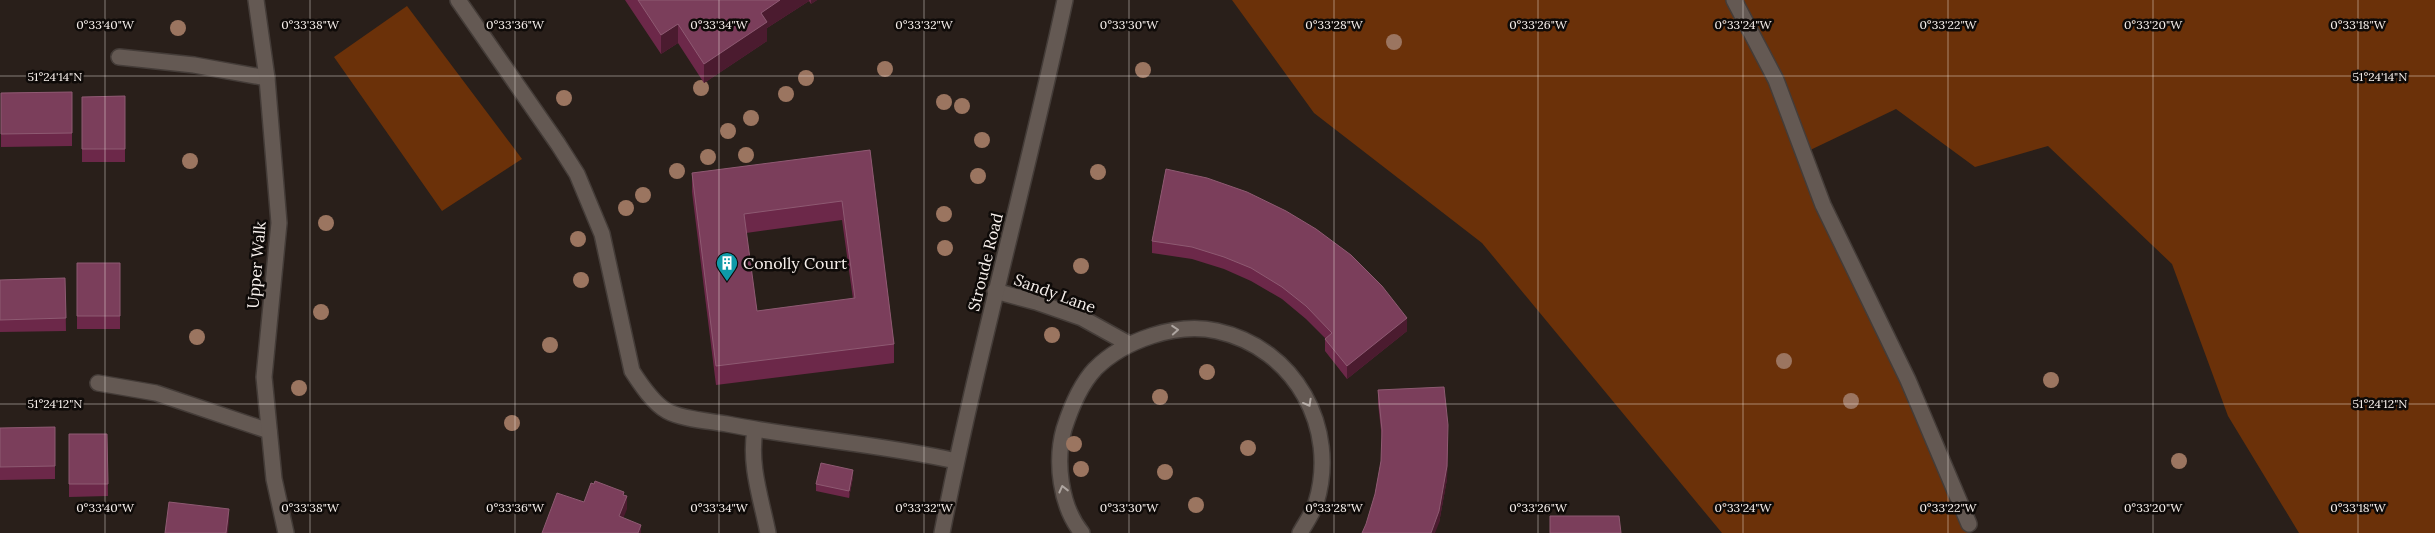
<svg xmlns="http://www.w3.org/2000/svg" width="2435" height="533" font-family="Lora,serif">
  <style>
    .green { fill: #6b3109 }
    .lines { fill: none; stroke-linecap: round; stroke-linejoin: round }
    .service-casing { stroke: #443c38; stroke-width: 18 }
    .minor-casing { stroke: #443c38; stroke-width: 18 }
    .tertiary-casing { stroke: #443c38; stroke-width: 18 }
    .service { stroke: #645953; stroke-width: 15 }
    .minor { stroke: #645953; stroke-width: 15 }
    .tertiary { stroke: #645953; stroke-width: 15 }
    .tree { fill: #9b7560 }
    .wall { fill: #6c2849; fill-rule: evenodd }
    .shaded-wall { fill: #4b1b2f }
    .building { fill: #7b3e5b; stroke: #8e5a72; fill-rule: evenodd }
    .oneway { stroke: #aea5a0 }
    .ticks { fill: none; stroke: #f8f1ed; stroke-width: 1; stroke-opacity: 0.45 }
    .labels { text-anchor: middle; stroke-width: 5; stroke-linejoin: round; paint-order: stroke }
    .street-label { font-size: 16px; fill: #f8f1ed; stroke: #0e0a08 }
    .poi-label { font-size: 16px; fill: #f8f1ed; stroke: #0e0a08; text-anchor: start }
    .ticks-label { font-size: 12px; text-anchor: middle; fill: #f8f1ed; stroke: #0e0a08; stroke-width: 5; stroke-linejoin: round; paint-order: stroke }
  </style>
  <rect width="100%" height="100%" fill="#291f1a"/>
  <path class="green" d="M1232,0H2435V533H2299L2228,416L2172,264L2048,146L1975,167L1896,109L1804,153L1969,524L1970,533H1722L1482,243L1314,113Z
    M407,6L522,159L442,211L334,57Z"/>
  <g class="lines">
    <g class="service-casing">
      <path id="service" d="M1734,0L1776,80L1823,205L1908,380L1969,524
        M119,57L194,65L267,78
        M98,383L156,393L269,431"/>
    </g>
    <g class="minor-casing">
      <path id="minor" d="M256,0L267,78L279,223L264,377L274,479L286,533
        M458,0L558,144L577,174L602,234L632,371C641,385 653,403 667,411C681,419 710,421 727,424C803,439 881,444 956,461
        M995,291L1036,302L1082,318L1129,344
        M755,430C749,465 761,498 768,533
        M1082,533C1060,506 1055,461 1064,429C1071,407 1080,385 1095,369C1124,340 1177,322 1217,331C1295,348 1339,428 1316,503C1313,513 1305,524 1300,533"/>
    </g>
    <g class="tertiary-casing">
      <path id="tertiary" d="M942,533C977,354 1027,178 1065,0"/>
    </g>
    <use href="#service" class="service"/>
    <use href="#minor" class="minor"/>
    <use href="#tertiary" class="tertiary"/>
  </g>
  <g class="tree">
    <circle cx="178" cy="28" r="8"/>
    <circle cx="1394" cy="42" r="8"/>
    <circle cx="885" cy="69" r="8"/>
    <circle cx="1143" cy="70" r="8"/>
    <circle cx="806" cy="78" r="8"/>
    <circle cx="701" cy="88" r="8"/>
    <circle cx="786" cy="94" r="8"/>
    <circle cx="564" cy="98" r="8"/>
    <circle cx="944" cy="102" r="8"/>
    <circle cx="962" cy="106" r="8"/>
    <circle cx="751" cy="118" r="8"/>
    <circle cx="728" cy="131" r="8"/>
    <circle cx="982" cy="140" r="8"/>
    <circle cx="746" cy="155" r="8"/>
    <circle cx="708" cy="157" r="8"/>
    <circle cx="190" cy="161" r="8"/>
    <circle cx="677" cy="171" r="8"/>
    <circle cx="1098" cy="172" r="8"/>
    <circle cx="978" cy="176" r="8"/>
    <circle cx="643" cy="195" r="8"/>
    <circle cx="626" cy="208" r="8"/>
    <circle cx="944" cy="214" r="8"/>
    <circle cx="326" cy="223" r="8"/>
    <circle cx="578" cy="239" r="8"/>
    <circle cx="945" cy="248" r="8"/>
    <circle cx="1081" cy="266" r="8"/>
    <circle cx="581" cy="280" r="8"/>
    <circle cx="321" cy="312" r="8"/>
    <circle cx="1052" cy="335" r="8"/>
    <circle cx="197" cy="337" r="8"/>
    <circle cx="550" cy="345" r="8"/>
    <circle cx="1784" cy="361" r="8"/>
    <circle cx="1207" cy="372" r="8"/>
    <circle cx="2051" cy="380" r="8"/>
    <circle cx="299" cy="388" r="8"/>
    <circle cx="1160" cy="397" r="8"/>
    <circle cx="1851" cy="401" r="8"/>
    <circle cx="512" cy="423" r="8"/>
    <circle cx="1074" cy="444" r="8"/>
    <circle cx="1248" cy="448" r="8"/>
    <circle cx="2179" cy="461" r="8"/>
    <circle cx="1081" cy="469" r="8"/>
    <circle cx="1165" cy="472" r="8"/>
    <circle cx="1196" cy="505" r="8"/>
  </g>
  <path class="wall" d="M625,0H817L811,4L809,1L767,28V41L704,83L678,43L661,54Z
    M72,92V146L1,147V93Z
    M125,96V162H82V97Z
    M870,150L894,344V363L716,385L692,192V173ZM842,220L853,299L757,311L746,233Z
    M1166,169L1407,331L1347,379L1325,351V338L1306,319L1282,299L1251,281L1224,269L1192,259L1152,253V241Z
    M77,263H120V329H77Z
    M65,278L66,331L0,332V280Z
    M1378,390L1448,437L1447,479L1439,523L1375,494L1381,461L1382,439L1378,403Z
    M55,427V479L0,480V428Z
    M69,434H107L108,496L69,497Z
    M853,477L849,498L816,491V484Z"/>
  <path class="shaded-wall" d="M780,0H809V1L767,28V41L704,83V64L761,13Z
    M811,0H817L811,4Z
    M678,24V43L661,54V35Z
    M1407,318V331L1347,379V366Z
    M1448,437L1447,479L1439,523L1435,533H1431Z
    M853,470V477L849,498V491Z
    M624,492V502L627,496V509L619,529V516L623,495Z
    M229,509V522L228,533H226Z
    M641,525V533H638Z"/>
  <path class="building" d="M638,0H780L761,13L767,22L704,64L678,24L661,35Z
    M72,92V133L1,134V93Z
    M125,96V149H82V97Z
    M870,150L894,344L716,366L692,173ZM842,201L855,298L757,311L744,214Z
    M1166,169L1207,178L1247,192L1286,211L1316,229L1351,255L1382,286L1407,318L1347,366L1325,339L1332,333L1306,306L1282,287L1251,268L1224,257L1192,247L1152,241Z
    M77,263H120V316H77Z
    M65,278L66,318L0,320V280Z
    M1444,387L1448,425L1447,466L1439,511L1431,533H1362L1366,524L1375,494L1381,461L1382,430L1378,390Z
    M55,427V466L0,467V428Z
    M69,434H107L108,484H69Z
    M821,463L853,470L849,491L816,484Z
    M595,481L624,492L623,495L627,496L619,516L641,525L638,533H542L557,493L584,502L591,483L594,484Z
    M169,502L229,509L226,533H165Z
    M1550,516H1619L1621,533H1550Z"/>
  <defs><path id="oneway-chevron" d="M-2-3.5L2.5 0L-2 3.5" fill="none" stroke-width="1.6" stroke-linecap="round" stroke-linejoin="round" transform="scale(1.25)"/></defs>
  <g class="oneway">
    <use href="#oneway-chevron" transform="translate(1175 330) rotate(-4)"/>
    <use href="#oneway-chevron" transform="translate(1308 403) rotate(61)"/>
    <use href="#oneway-chevron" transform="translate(1063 489) rotate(-104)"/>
  </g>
  <path class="ticks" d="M105,0V533M310,0V533M515,0V533M719,0V533M924,0V533M1129,0V533M1334,0V533M1538,0V533M1743,0V533M1948,0V533M2153,0V533M2358,0V533M0,76H2435M0,404H2435"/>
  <defs>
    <g id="building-pin" transform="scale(1.125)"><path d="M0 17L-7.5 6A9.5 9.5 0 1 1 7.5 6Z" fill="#0f9aa8" stroke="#0e0a08"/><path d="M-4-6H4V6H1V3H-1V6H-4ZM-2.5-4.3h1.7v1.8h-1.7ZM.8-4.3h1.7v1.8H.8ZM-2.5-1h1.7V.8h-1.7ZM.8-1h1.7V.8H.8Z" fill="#fff"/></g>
  </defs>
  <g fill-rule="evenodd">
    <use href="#building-pin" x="727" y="263"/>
  </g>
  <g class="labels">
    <g class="street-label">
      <text transform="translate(985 262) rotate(-76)" y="6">Stroude Road</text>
      <text transform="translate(256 265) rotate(-85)" y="6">Upper Walk</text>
      <text transform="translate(1055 293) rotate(20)" y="6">Sandy Lane</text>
    </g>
    <g class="poi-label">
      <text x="743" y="269">Conolly Court</text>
    </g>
  </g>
  <g class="ticks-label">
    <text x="105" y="29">0°33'40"W</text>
    <text x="310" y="29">0°33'38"W</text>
    <text x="515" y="29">0°33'36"W</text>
    <text x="719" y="29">0°33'34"W</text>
    <text x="924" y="29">0°33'32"W</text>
    <text x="1129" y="29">0°33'30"W</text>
    <text x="1334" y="29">0°33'28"W</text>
    <text x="1538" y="29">0°33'26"W</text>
    <text x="1743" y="29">0°33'24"W</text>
    <text x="1948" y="29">0°33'22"W</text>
    <text x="2153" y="29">0°33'20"W</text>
    <text x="2358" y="29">0°33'18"W</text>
    <text x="55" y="81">51°24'14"N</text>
    <text x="2380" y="81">51°24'14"N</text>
    <text x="55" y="408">51°24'12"N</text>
    <text x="2380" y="408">51°24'12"N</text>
    <text x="105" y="512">0°33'40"W</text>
    <text x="310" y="512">0°33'38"W</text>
    <text x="515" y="512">0°33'36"W</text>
    <text x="719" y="512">0°33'34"W</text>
    <text x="924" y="512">0°33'32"W</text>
    <text x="1129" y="512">0°33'30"W</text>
    <text x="1334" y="512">0°33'28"W</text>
    <text x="1538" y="512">0°33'26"W</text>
    <text x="1743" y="512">0°33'24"W</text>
    <text x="1948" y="512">0°33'22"W</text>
    <text x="2153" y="512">0°33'20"W</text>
    <text x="2358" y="512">0°33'18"W</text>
  </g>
</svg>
